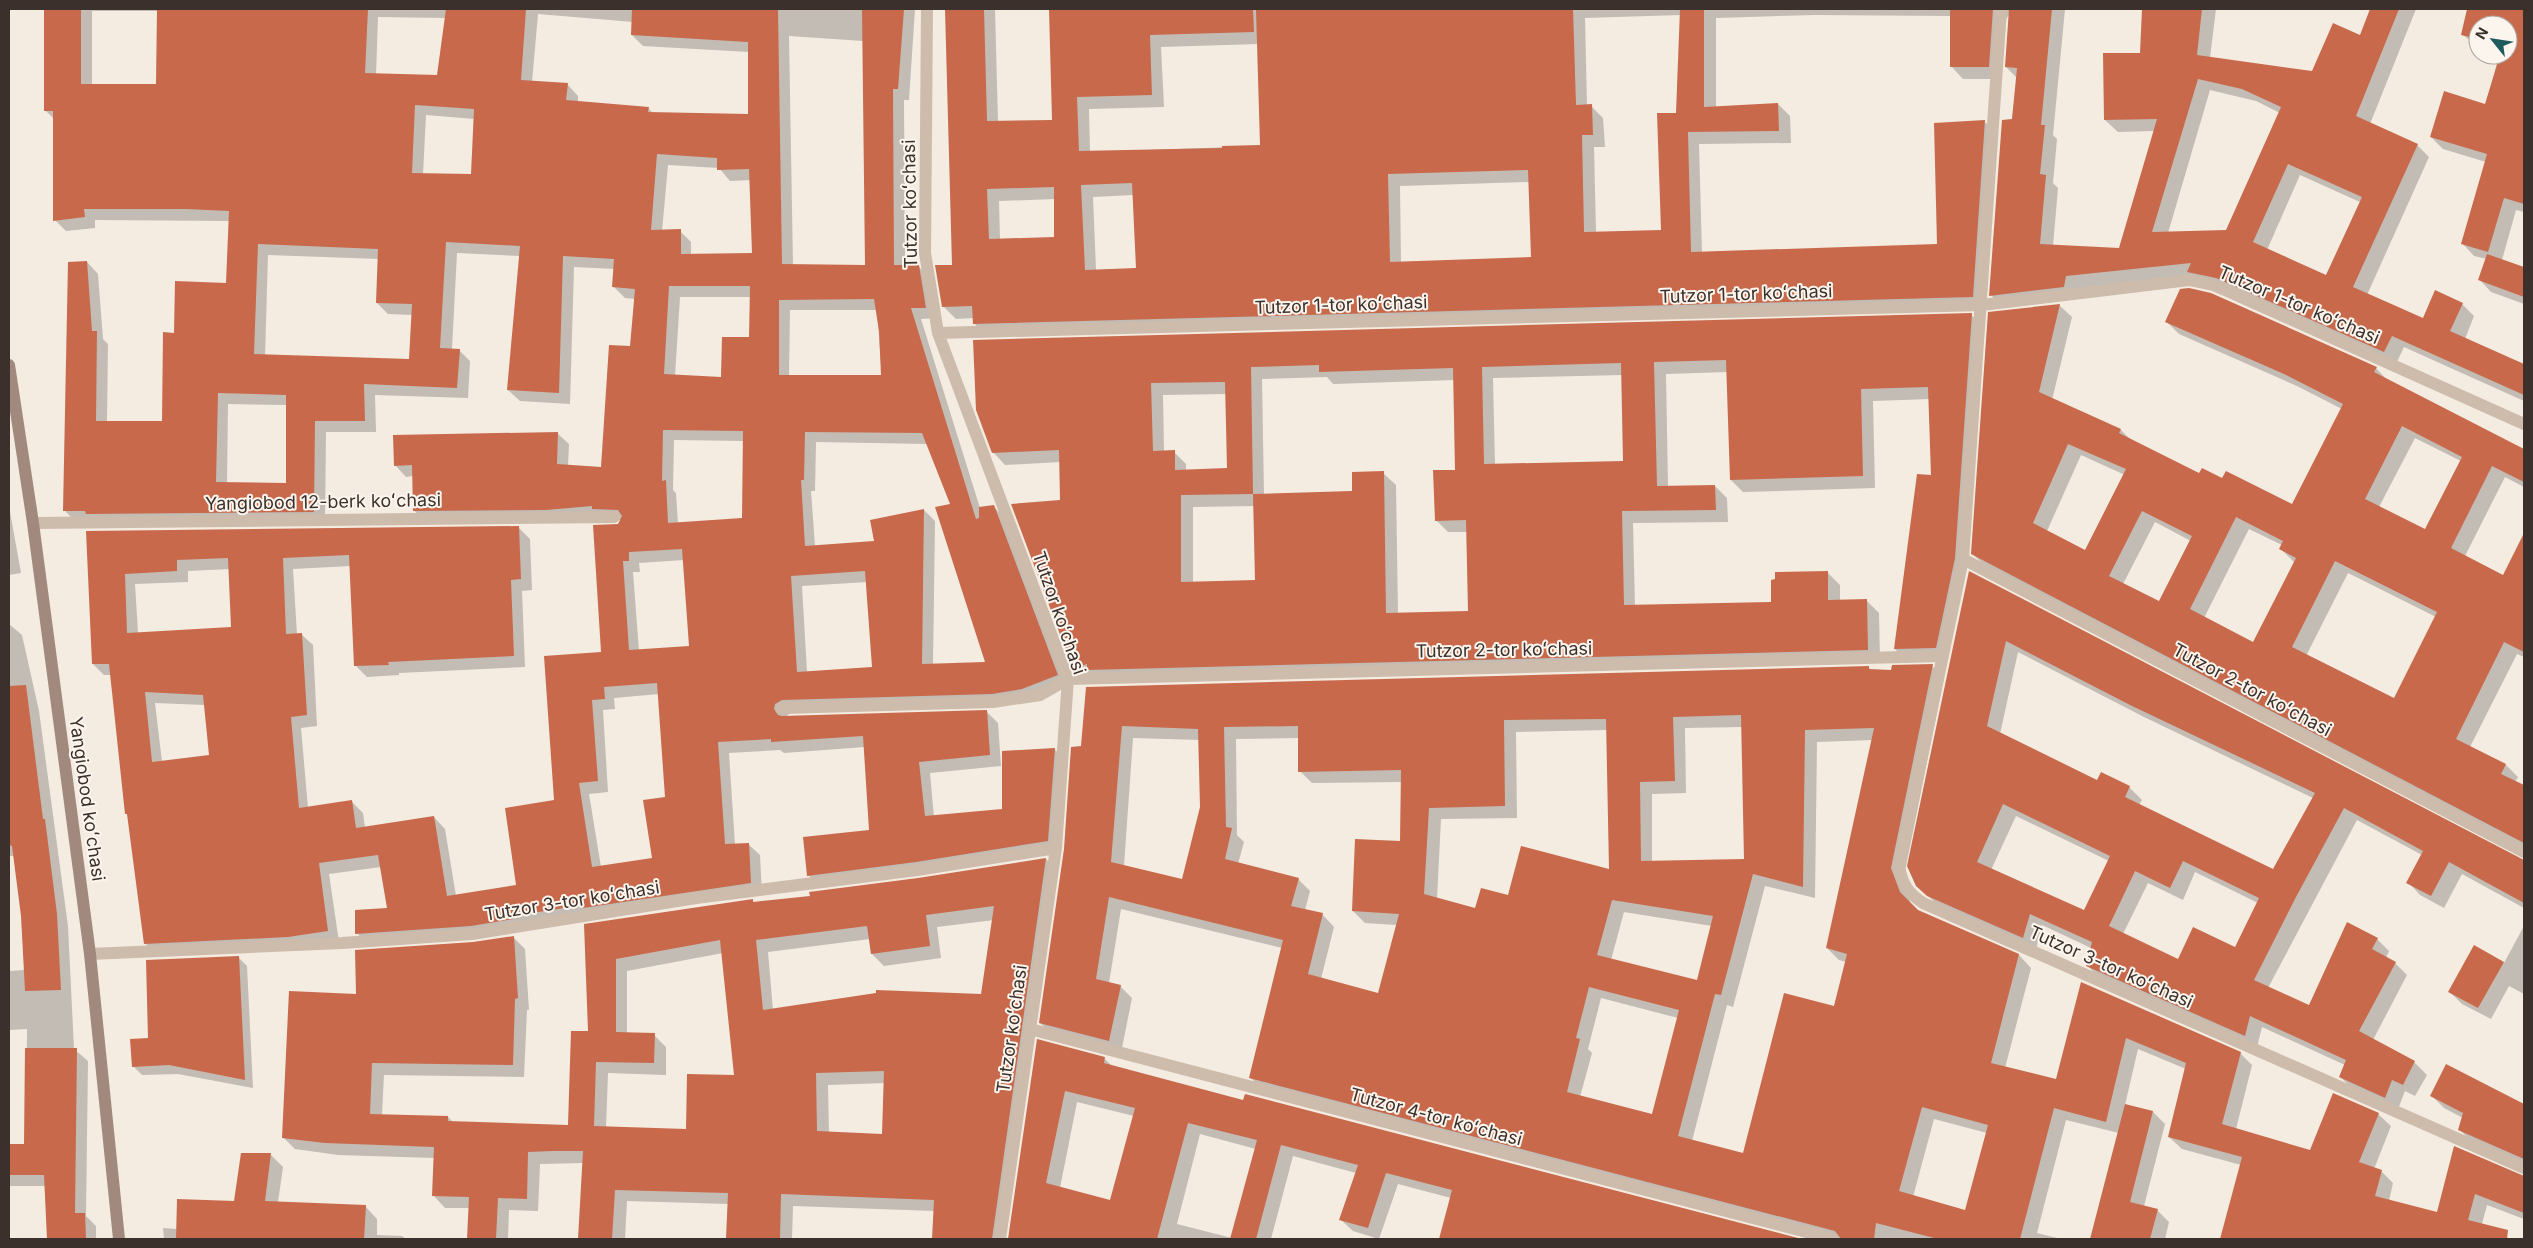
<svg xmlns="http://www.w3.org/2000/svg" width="2533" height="1248" font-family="Inter,sans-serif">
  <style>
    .shadow { fill: #0003; fill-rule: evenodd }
    .building { fill: #c8694b; fill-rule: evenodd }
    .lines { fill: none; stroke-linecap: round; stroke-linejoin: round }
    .lane { stroke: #cdbbac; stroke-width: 12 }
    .street { stroke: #cdbbac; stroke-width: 12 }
    .secondary { stroke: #a18a7d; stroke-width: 12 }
    .labels { text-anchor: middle; stroke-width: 4; stroke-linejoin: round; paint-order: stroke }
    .street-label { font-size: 18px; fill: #3b302b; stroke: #fbf5ee }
  </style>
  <rect width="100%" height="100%" fill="#f4ebe1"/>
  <path class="shadow" d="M45,9H915L909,100H904L905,266H918L929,277L936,318L921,319L980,508L994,507L1005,518L1068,687L1034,700L793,711L785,717L987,712L998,723L1001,766L930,773L934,817L1003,810L1054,749L1066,760L1059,852L820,886L808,875L870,831L865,747L784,753L780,750L729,753L735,845L748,844L760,855L762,894L368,945L357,933L388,910L381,867L329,874L339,942L156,954L145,943L128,816L126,813L112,675H104L93,664L88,532L518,527L530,539L532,590L522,591L525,667L399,673V675L367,677L356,666L351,566L293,569L297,635L301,634L313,645L317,726L301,728L308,808L352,802L363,813L365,828L434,817L445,829L456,896L518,886L555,801L602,653L619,525L622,520L425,522L414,510L413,476L406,477L395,465L557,433L569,444L568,466L602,468L631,347L635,299L625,298L614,287L615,269L574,267L570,404L520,401L508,390L520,256L457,253L452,349L459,350L470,361L468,398L375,395L376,432H326L325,523L76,522L65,511L87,262L98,274L103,339L108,344L107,422L163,423L175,334L227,284L230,221L95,220V228L66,231L55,220L54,119L46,111ZM92,11H158L157,85H92ZM538,14L633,22L632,35L643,46L749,52V115L654,114L648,108L578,102V96L567,84L532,82ZM378,17L446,18L438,76L376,75ZM789,36L863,41L866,266H793ZM426,115L475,119L472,175L423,174ZM668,165L719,168L730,181L751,180L753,254L691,255V242L680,231H662ZM268,255L379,259L377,303L388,314L413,315L410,360L265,356ZM680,297H751L750,338L723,378L675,376ZM790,310H877L882,376H789ZM228,404L287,405V484L227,483ZM674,440L744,441V519L678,524L676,493L673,490ZM816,442L928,444L951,505L987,663L933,665L935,521L924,510L875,542L815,546L811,491H815ZM684,560L690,647L639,651L633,572H640L639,563ZM230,569L232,629L138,633L135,584L188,582V571ZM867,582L873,668L807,672L802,586ZM659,694L666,798L653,859L601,867L589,794L608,792L603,710L615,709L614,698ZM155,703L205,705L210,756L162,762Z
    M947,9H995L998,122L1054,121L1050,9H2065L2053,135L2057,139L2053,183L2058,188L2053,246L2120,250L2154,131L2118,132L2105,120L2142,54L2143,9H2216L2210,58L2313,72L2360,36L2372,9H2416L2370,124L2417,145L2429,157L2367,295L2423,320L2462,304L2474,316L2465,339L2524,365V401L2404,347L2396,364L2201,284L2003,308L1991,295L2017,78L2006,67L2010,13L2005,21L2001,79H1963L1951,66L1952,16L1815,15L1716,18V107L1778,104L1790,116L1791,143L1699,144L1702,253L1938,245L1985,122L1997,134L1985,309L986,336L974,323V318L956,319L943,306L953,266ZM1681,15L1678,114L1662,231L1596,233L1594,147H1605L1603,118L1591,106H1587L1585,18ZM1258,44L1261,146L1090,152L1089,109L1164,107L1161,47ZM2210,90L2256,101L2280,113L2227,232L2168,233ZM2300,175L2360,202L2327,277L2267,250ZM1530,182L1532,259L1401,262L1400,186ZM1133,195L1137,269L1096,270L1093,197ZM1055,199L1056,238L1000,239L999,201Z
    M2468,9H2524V212L2516,210L2502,260L2524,269V304L2491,292L2479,279L2487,259L2474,256L2462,243L2486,162L2443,149L2431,137L2486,106L2499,55H2508V25H2478V47L2462,34Z
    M2059,305L2072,317L2052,400L2121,430L2132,441L2200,475L2223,480L2292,506L2342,409L2297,386L2179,334L2167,322L2376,368L2388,381L2524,450V487L2505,477L2465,556L2504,576L2524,536V657L2517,654L2470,747L2506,765L2518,777L2515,782L2524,787V848L1985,566L1973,554ZM2415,438L2461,461L2426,531L2379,507ZM2081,455L2125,475L2086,551L2047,531ZM2155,522L2191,541L2159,602L2123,584ZM2249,529L2282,545L2281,549L2295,563L2254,644L2204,618ZM2348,573L2436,617L2395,700L2306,656Z
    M1971,315L1984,327L1948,660L1907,661L1895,649L1932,476L1930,399L1873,401L1875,488L1743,492L1731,480L1728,372L1666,374L1668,487L1715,486L1727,498L1728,522L1633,523L1635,606L1772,603L1827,572L1840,585V601L1866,600L1879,613L1880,662L1086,681L1074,669L1061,502L1060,462L1005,465L993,452L975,341ZM1623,375L1624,462L1495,465L1493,378ZM1327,377L1333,384L1455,380L1456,471L1436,520L1448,532H1468L1470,613L1398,614L1396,485L1383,473L1354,492L1264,495L1262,379ZM1227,394L1228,470L1186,471V464L1174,452H1164L1163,395ZM1254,506L1256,581L1193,583V507Z
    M9,506L21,573L9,575Z
    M1970,573L2524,861V908L2462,874L2444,908L2420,895L2408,882L2422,855L2357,820L2268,988L2310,1007L2377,939L2389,951L2386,958L2395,963L2407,975L2373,1040L2414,1062L2427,1075L2415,1096L2405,1091L2398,1109L2353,1089L2340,1077L2345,1065L2262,1027L2257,1047L2099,978L2087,965L2091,948L2042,925L2036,950L1941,908L1927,895ZM2018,652L2144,717L2313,798L2273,870L2139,805L2142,800L2129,787L2102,774L2098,782L2000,734ZM2016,816L2109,861L2085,912L1991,870ZM2195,872L2258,903L2235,949L2179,961L2123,934L2148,883L2183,900Z
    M9,624L22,635L39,711L68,926L74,1049L88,1061L86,1216L96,1226V1239H49L46,1186H9V1145H26L27,1029L9,1030V971L25,970L22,916L15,856H9V819L13,820L9,785Z
    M1932,666L1944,678L1903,881L1911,905L1918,911L2019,955L2031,968L2005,1068L2057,1081L2082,983L2240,1053L2252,1065L2236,1129L2310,1151L2378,1114L2391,1126L2374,1169L2381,1171L2393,1183L2389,1201L2438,1213L2455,1148L2524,1176V1219L2487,1205L2478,1239H2378L2343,1230L2340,1239H2222L2241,1165L2182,1149L2169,1137L2186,1069L2138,1049L2125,1105L2153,1112L2165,1124L2144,1206L2157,1210L2169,1222L2165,1239H2092L2119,1133L2066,1120L2037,1233L2061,1239H1834L1263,1090L1250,1077L1282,948L1121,909L1109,983L1120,986L1132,998L1121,1053L1053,1035L1040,1023L1082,747L1087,688L1868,667L1871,670L1892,671ZM1742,727L1745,860L1652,862V794L1686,793L1685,728ZM1608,730L1610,870L1509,897L1476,909L1437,899L1441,819L1517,818L1516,732ZM1133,738L1200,740L1201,807L1183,880L1124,866ZM1299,738L1300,771L1312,783L1402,782L1401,842L1353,911L1365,923L1397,925L1379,994L1321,979L1334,927L1322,914L1305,910L1310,891L1298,879L1238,864L1244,842L1237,835L1236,739ZM1873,740L1827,948L1839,960L1846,962L1834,1007L1744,1154L1692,1141L1727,1005L1733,1007L1765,886L1815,898L1817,742ZM1624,912L1712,926L1698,982L1611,960ZM1601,998L1678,1018L1653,1116L1580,1097L1592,1053L1588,1049ZM1934,1119L1987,1133L1966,1211L1913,1197Z
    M1046,859L1058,871L1005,1239H934L935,1211L793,1206L792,1239H728L729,1204L627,1201L625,1239H579L584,1163L540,1164L538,1211L509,1210L508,1239H469L470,1208H445L433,1195L434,1158L338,1155L295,1149L283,1137L357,995L473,943L513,937L525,949L529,1010H527L524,1077L384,1075L382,1115L448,1117L453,1122L569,1126L589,1033L585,925L752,900L755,903L811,898ZM994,920L982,995L773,1010L768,952L870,939L872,954L884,966L941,958L937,927ZM723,953L735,1076L687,1130L606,1128L608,1073L666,1075V1047L654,1035L627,1034V971ZM885,1083L883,1136L829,1133L828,1085Z
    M2524,926V994L2509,986L2491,1019L2462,1004L2450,992L2474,947L2504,963Z
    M238,957L247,966L253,1088L178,1074L142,1075L133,1066L149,1039Z
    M1038,1041L1104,1058L1113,1067L1244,1102L1246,1095L1800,1239H1440L1451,1198L1398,1184L1379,1239L1353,1231L1340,1219L1356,1173L1293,1156L1271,1239H1009ZM1077,1102L1134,1116L1111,1202L1060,1188ZM1200,1134L1256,1149L1232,1238L1177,1224Z
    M2447,1066L2524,1106V1165L2472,1142L2460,1130L2463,1118L2444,1108L2431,1095Z
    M271,1155L283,1167L278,1202L365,1206L377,1219V1235L402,1236L406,1239H164L163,1228L177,1229L235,1202Z"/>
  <path class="building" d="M44,9H81V84H156L157,9H368L365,73L437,75L446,9H526L521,80L568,83L566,100L649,107L648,112L748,114V42L631,35L632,9H778L782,264L865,265L862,9H904L898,89H893L894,265H919L926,308H911L976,519L979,518V507L994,505L1058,675L1022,689L992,694L782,700L775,704L774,709L778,715L782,716L987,710L990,755L919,762L925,816L1002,809V751L1055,748L1048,841L916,862L807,876L803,837L869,830L863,736L771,742V739L718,742L725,844L749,843L751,883L583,908V905L513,916V919L471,926L355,934V910L387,908L378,855L319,863L328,931L288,937L144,944L127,814H125L109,664H92L86,531L519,526L521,579L511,580L514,656L388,662L389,665L354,666L349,555L283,558L286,634L302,633L307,715L291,717L299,808L352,800L356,828L434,816L447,896L516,885L505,808L554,800L544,656L601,652L593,525L618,524L622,516L618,510L592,509V506L546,510L413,511L412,465L394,466L393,435L558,432L557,464L601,467L609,345L630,346L635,289L612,287L614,259L563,256L559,393L507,390L520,246L446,242L440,348L460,349L457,388L364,384L365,421H315L314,512L86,514L85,511H63L68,262L87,261L92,331H97L96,421H162L163,332L174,333L175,281L226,283L229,211L186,209H84L85,217L53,221V111H44ZM415,105L474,109L471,174L412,173ZM657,154L717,158V170L749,169L752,253L681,254V229L651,230ZM258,244L378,249L376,303L412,304L409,359L254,354ZM669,286H750L749,337H722L721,377L664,374ZM874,299L879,331L881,375H779V300ZM218,393L286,395V483L216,482ZM663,430L743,431L742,518L668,523L666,480L662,481ZM805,432L922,433L950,504L935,507L985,662L922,664L924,509L870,520L874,541L805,546L801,480H804ZM682,549L689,646L629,650L623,561H629V552ZM228,558L231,627L127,633L125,574L177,571V560ZM865,571L872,667L797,672L791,576ZM657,683L665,797L643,800L652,858L592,867L579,783L598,781L592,700L605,699L604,687ZM145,692L203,695L209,755L152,762Z
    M945,9H984L987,121L1052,120L1049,9H1253L1254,32L1150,35L1152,95L1077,97L1079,151L1222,148V146L1260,145L1256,9H1573L1576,105L1592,104L1593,135H1582L1584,232L1661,230L1657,113H1676L1680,9H1704V107L1778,103L1779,131L1688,132L1691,252L1937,244L1934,123L1985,120L1973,297L973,324L972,306L942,307L935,265H952ZM1528,170L1531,257L1390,262L1388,174ZM1132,183L1136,268L1085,270L1081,185ZM1054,187V237L989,239L987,189Z
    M1950,9H1993L1989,67H1950Z
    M2009,9H2052L2041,125H2045L2040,174L2046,175L2040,244L2119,248L2157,119L2104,120L2103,53H2140L2142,9H2202L2197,55L2312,71L2333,23L2360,35L2370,9H2399L2356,116L2418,144L2353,287L2423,318L2435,290L2463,303L2450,331L2524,364V395L2392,336L2384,352L2216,278L2187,272L2191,263L2066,276L2064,287L1989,296L2002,120L2012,119L2017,68L2005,67ZM2198,79L2242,89L2281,107L2226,230L2152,232ZM2288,164L2362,197L2326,275L2253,242Z
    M2467,9H2524V204L2504,198L2488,252L2461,244L2487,154L2430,137L2444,91L2485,104L2500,55H2508V25H2478V39L2461,35Z
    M2487,254L2524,267V297L2478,280Z
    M2189,288L2211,293L2377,367L2374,372L2524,449V482L2492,466L2451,548L2503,575L2524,533V652L2504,642L2456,739L2506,764L2501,774L2524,785V843L1971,554L1988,312L2060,304L2039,392L2121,429L2119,433L2199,473L2202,468L2222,478L2226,471L2292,504L2343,404L2284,374L2165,322L2180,289ZM2402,426L2462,457L2425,529L2365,499ZM2068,444L2126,469L2085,550L2033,523ZM2142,511L2192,536L2159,601L2109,576ZM2236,517L2283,541L2279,549L2296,558L2253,642L2190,609ZM2335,561L2437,612L2394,698L2292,647Z
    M1972,313L1955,558L1936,648L1894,649L1917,474L1931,475L1928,387L1861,389L1863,476L1730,480L1726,360L1654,362L1657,486L1715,485L1716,510L1622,511L1624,605L1771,602V580L1775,579V572L1828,571V600L1867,599L1868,650L1087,670V664L1073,669L1011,504L1060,500L1059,450L992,453L976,410L973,340ZM1621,363L1623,461L1484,464L1482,367ZM1319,365V372L1453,368L1455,470H1433L1435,521L1466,520L1468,611L1386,613L1384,471L1352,472V491L1253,494L1251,367ZM1225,382L1227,468L1175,470V450L1153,451L1151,383ZM1253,494L1255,580L1181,582V495Z
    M1969,571L2524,860V903L2449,862L2431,896L2406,883L2423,851L2344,808L2296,897L2254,980L2309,1005L2347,922L2378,938L2372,949L2396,962L2359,1031L2415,1061L2403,1085L2392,1080L2385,1098L2339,1077L2346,1060L2250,1016L2245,1036L2086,966L2092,942L2030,914L2023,938L1927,896L1916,886L1907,866ZM2006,641L2130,705L2315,793L2273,869L2125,797L2130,786L2101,772L2097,780L1987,726ZM2003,804L2110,856L2084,910L1977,862ZM2183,861L2259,898L2235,947L2193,927L2178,959L2109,926L2135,871L2170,888Z
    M1933,664L1891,868L1900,892L1918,910L2019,954L1991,1063L2056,1079L2081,982L2241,1052L2222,1124L2310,1150L2333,1093L2379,1113L2359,1162L2382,1170L2375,1196L2437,1212L2454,1146L2524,1176V1213L2475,1194L2468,1220L2508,1230L2507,1239H2220L2242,1157L2168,1137L2186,1063L2126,1038L2106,1122L2054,1108L2020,1239H1938L1876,1223L1874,1239H1841L1835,1231L1249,1078L1283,940L1109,897L1096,979L1121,985L1109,1041L1039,1023L1064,849L1071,747L1081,746L1086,687L1869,666V669L1891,670L1892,665ZM1741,715L1744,859L1641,861L1640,782L1675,781L1673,717ZM1606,719L1609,869L1521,846L1508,895L1481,888L1475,908L1424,894L1429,808L1505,806L1504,720ZM1122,726L1198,729L1200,807L1182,879L1111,862ZM1298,726V772L1401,770L1400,841L1355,839L1352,911L1399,914L1378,993L1308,974L1323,913L1291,906L1299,878L1225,859L1232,828L1226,827L1224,727ZM1874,728L1826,948L1847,954L1834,1006L1784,993L1743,1153L1678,1136L1715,994L1721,995L1753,874L1803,887L1805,730ZM1612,900L1713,916L1697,980L1597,955ZM1589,987L1679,1010L1652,1114L1567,1092L1580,1039L1576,1038ZM1922,1107L1988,1125L1965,1210L1899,1191Z
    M26,685L43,819H45L57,914L61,990L25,991L21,916L12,846L9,845V686Z
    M1046,858L992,1239H932L934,1200L781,1194L780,1239H726L728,1193L615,1190L612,1239H578L583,1151H552L528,1152L527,1199L498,1198L496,1239H467L469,1197L432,1196L434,1147L325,1143L282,1138L289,991L356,994L355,950L473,942L514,936L518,998L515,999L513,1065L372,1063L370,1114L448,1116V1121L568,1125L571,1031H588L584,924L753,899V902L810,896L809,892L918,878ZM994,906L981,994L876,990V993L763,1010L756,940L867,926L871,954L930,946L926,915ZM720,940L734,1075L687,1074L686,1129L594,1126L596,1062L654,1063L655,1033L616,1032V959ZM884,1071L882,1134L817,1131L816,1073Z
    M2474,945L2504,962L2478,1008L2448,992Z
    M239,956L245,1080L169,1065L132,1067L130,1039L148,1038L146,960Z
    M1037,1039L1105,1057L1104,1063L1243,1100L1245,1094L1802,1239H1439L1452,1190L1386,1173L1368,1228L1339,1220L1358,1165L1281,1145L1256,1239H1230L1257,1140L1188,1123L1157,1239H1008ZM1065,1091L1135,1108L1110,1200L1046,1183Z
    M25,1048H77L75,1213H85L86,1239H47L44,1175H9V1144H24Z
    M2446,1064L2524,1104V1159L2458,1130L2463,1113L2430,1096Z
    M2125,1104L2153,1111L2130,1202L2158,1209L2150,1239H2090Z
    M241,1153H271L265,1201L366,1205L364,1239H176L177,1199L234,1201Z"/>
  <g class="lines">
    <path class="lane" d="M782,708L993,702L1040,695L1068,679"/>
    <path class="street" d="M927,9L925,253L938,333L1068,679L1056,848L1000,1239
      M2001,9L1963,559L1899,866C1902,884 1908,893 1923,903L2524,1168
      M938,333L1982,305L2189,280L2213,285L2232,293L2524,424
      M33,523L614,517
      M1963,559L2524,852
      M1068,679L1942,656
      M90,954L342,943L472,934L696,898L917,870L1056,848
      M1030,1029L1833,1239"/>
    <path class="secondary" d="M9,365L33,523L90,954L119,1239"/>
  </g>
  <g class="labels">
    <g class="street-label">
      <text transform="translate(910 204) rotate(-91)" y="6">Tutzor koʻchasi</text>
      <text transform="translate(1746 294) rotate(-2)" y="6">Tutzor 1-tor koʻchasi</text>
      <text transform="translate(1341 305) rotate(-2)" y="6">Tutzor 1-tor koʻchasi</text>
      <text transform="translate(2299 305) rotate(23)" y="6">Tutzor 1-tor koʻchasi</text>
      <text transform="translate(323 502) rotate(-1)" y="6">Yangiobod 12-berk koʻchasi</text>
      <text transform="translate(1059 613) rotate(71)" y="6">Tutzor koʻchasi</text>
      <text transform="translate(1504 650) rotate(-1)" y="6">Tutzor 2-tor koʻchasi</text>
      <text transform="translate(2252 690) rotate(28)" y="6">Tutzor 2-tor koʻchasi</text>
      <text transform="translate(87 799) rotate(82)" y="6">Yangiobod koʻchasi</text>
      <text transform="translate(572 901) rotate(-9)" y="6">Tutzor 3-tor koʻchasi</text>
      <text transform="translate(2111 967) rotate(24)" y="6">Tutzor 3-tor koʻchasi</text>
      <text transform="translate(1012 1029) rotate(-82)" y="6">Tutzor koʻchasi</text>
      <text transform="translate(1436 1117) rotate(15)" y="6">Tutzor 4-tor koʻchasi</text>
    </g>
  </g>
  <rect width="2533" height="1248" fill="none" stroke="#3b302b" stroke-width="20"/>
  <g transform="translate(2493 40) rotate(300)"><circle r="24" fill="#fbf5ee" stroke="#aea6a0"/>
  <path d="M0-4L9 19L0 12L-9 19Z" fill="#1f5a5e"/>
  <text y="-8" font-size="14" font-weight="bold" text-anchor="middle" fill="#3b302b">N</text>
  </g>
</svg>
